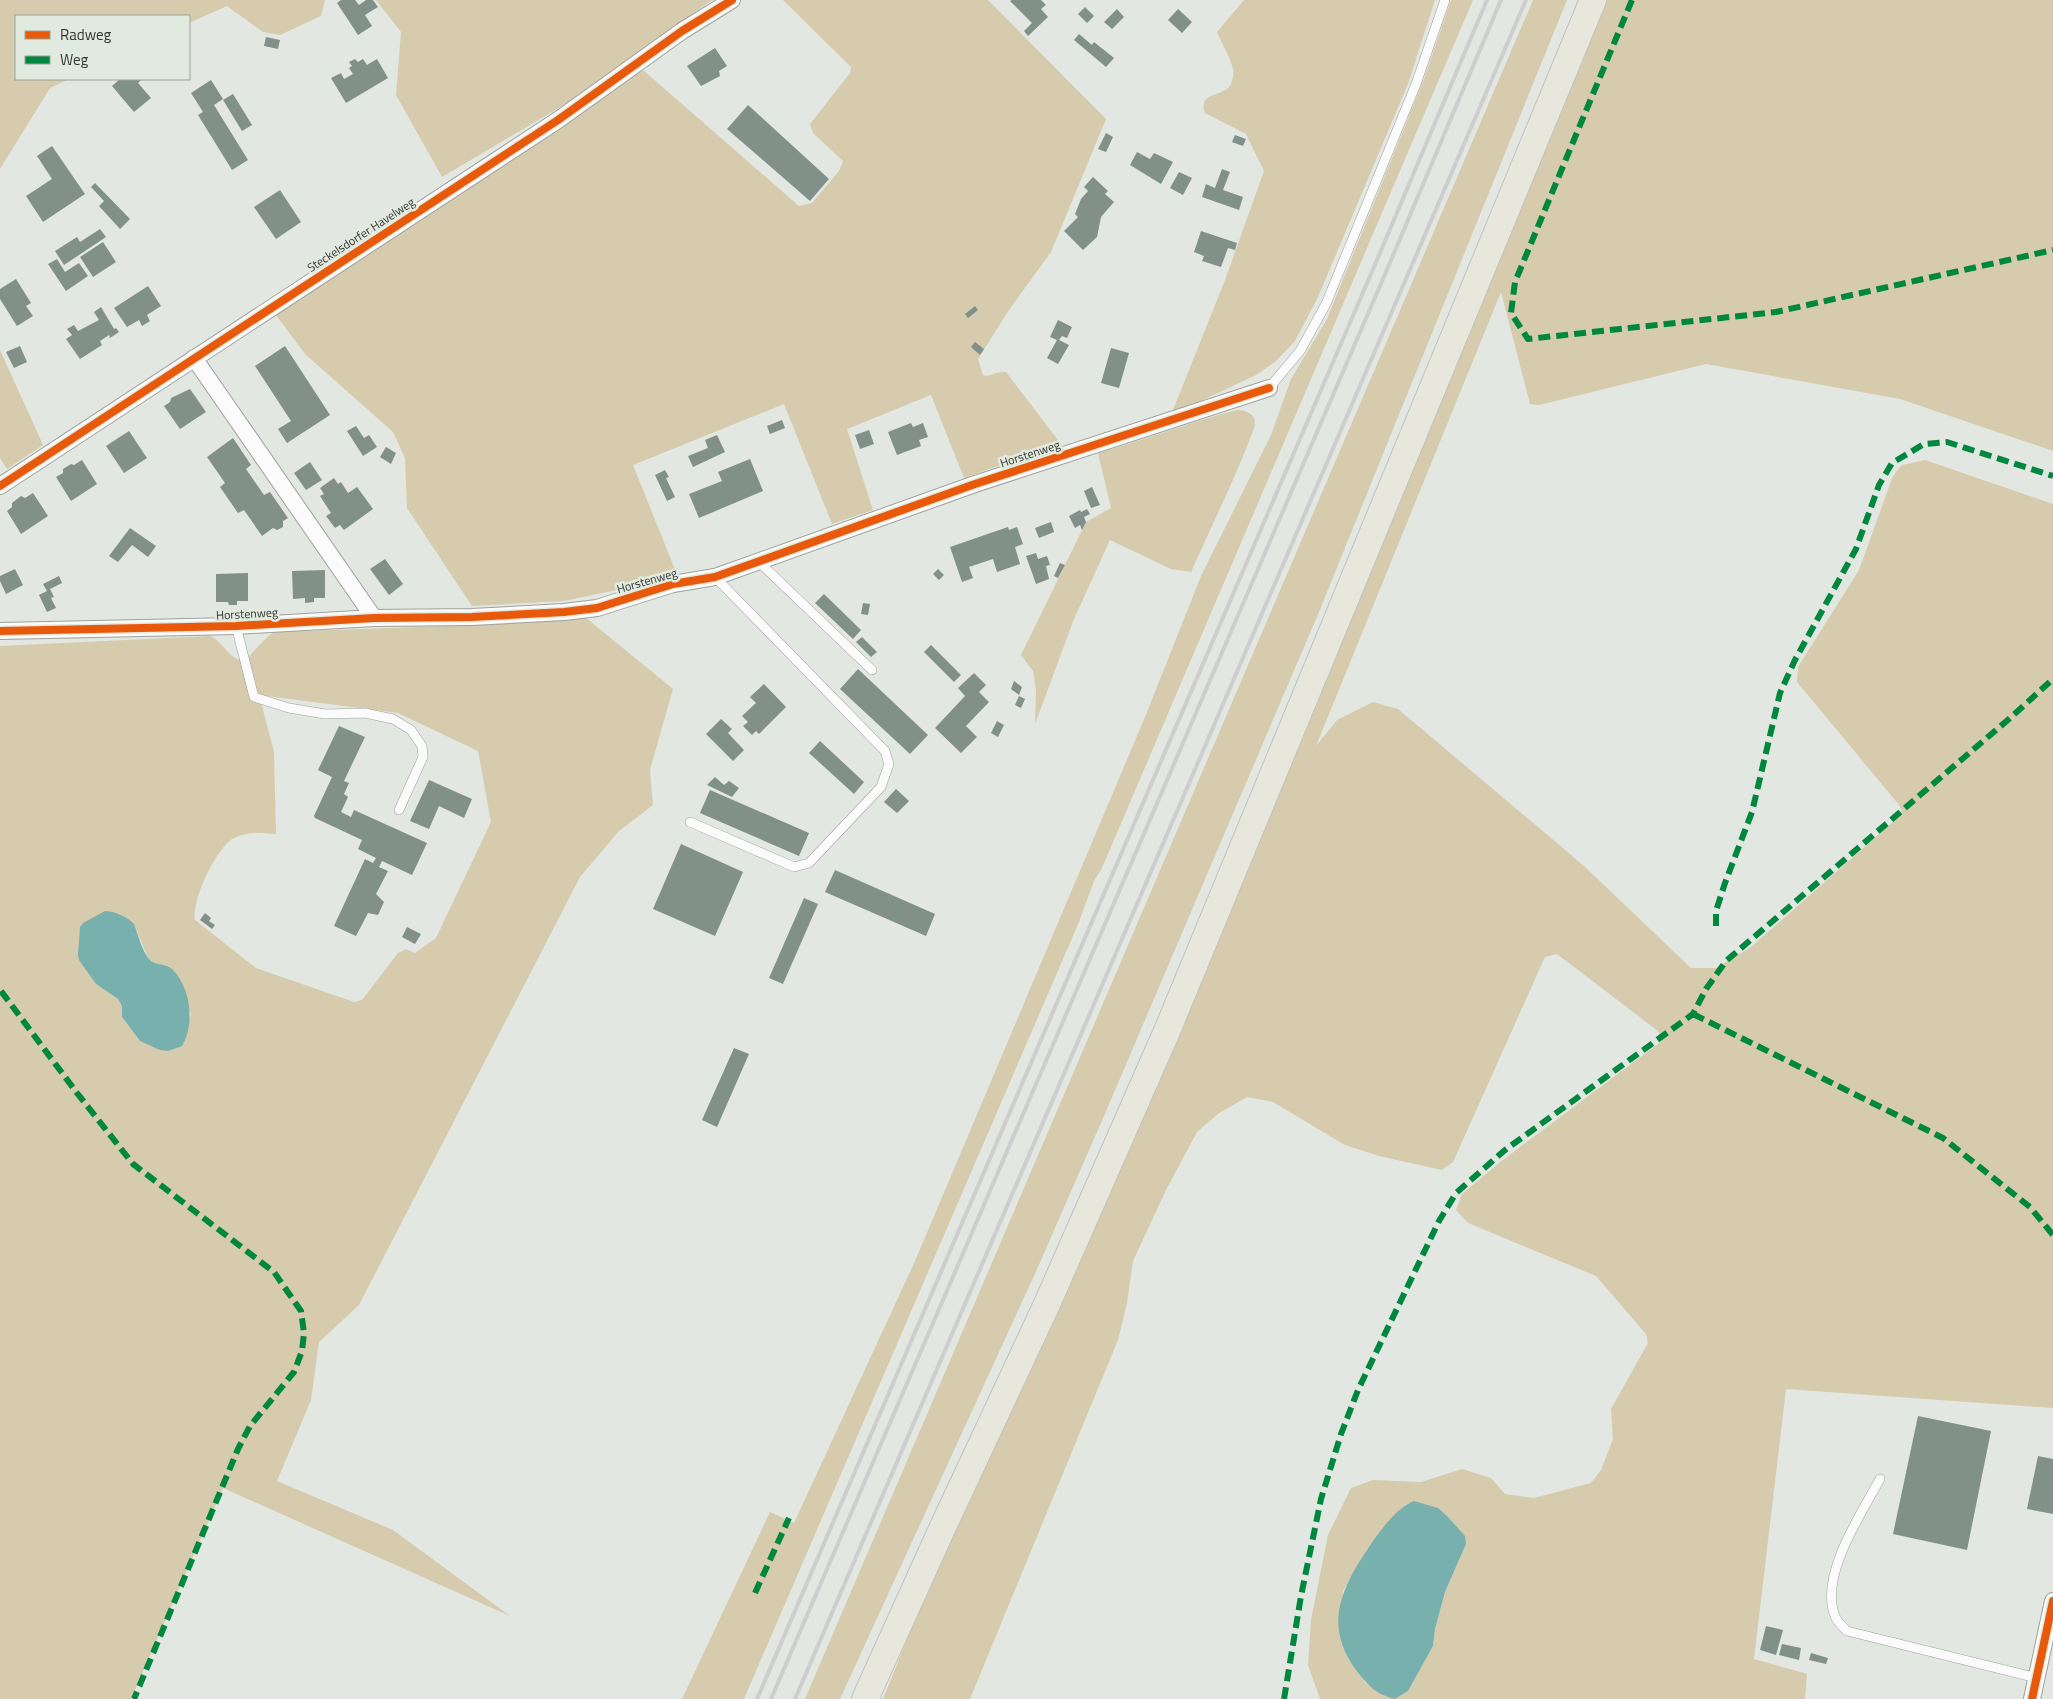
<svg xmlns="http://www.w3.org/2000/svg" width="2053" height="1699" font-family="'Titillium Web',sans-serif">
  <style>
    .green { fill: #d6cbac; fill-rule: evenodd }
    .water { fill: #78b0ae }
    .building { fill: #819089 }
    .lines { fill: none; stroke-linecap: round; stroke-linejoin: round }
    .lane-casing { stroke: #9da19c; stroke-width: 10 }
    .street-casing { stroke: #9da19c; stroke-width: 18 }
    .primary-casing { stroke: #c0c3c0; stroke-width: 28 }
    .lane { stroke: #fbfbfb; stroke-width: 9 }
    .street { stroke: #fbfbfb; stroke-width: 16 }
    .primary { stroke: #e7e8db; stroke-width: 26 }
    .rail { stroke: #cdcecd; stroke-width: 4 }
    .quiet { stroke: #00873e; stroke-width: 6; stroke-dasharray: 12 6; stroke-linecap: butt }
    .cycleway-casing { stroke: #e1eadf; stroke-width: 11 }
    .cycleway { stroke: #e8590c; stroke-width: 8 }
    .labels { text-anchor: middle; stroke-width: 5; stroke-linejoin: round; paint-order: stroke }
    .street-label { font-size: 12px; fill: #333632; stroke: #e1eadf }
  </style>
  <rect width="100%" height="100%" fill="#e2e7e2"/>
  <path class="green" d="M0,0H325L321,16L280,35L263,32L227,6L189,23V16H16V79H69L50,88L0,169Z
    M376,0H712L572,100L442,177L396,95L401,32Z
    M783,0H988L1106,119L1051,252L1009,310L978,359L983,375C990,378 997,370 1006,372L1061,444L964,478L931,395L847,429L873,510L832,524L784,404L633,465L678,577L564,601L472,606L407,508L405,458L393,432L305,354L276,315L643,70L799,206L812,203L839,171L843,161L813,133L810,124L850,73L851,67Z
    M1244,0H1435L1408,84L1318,297L1295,341L1275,362L1256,375L1171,415L1225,280L1264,171L1246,134L1205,113C1197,89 1228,99 1232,81C1233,77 1234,73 1233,69C1230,57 1222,44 1217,32Z
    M1451,0H1473L1102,868L1094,881L1079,922L744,1699H682L770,1512L794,1523L915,1261L1145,717L1201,576L1271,435L1291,379L1327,319L1424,79Z
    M1533,0H1567L1319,612L1107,1109L1038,1267L840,1699H805Z
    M1605,0H2053V451L1900,399L1706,364L1539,405L1530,404L1501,292L1316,746L1337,720L1373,702L1398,709L1584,866L1691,968H1716L1751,947L1902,814L1900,806L1797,682L1798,667L1859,570L1893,476L1902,465L1925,460L2053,504V1408L1786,1389L1754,1659L1807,1674L1805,1699H1320L1308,1665L1311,1620L1328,1535L1351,1488L1373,1480L1421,1482L1462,1469L1491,1478L1505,1494L1534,1498L1591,1483L1601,1470L1613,1439L1611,1409L1648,1343L1646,1334L1596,1276L1468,1223L1456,1210L1462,1194L1504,1159L1662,1041L1658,1031L1557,954L1545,957L1453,1162L1442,1170L1379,1156L1345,1145L1273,1102L1247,1097L1219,1113L1197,1132L1167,1188L1133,1261L1127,1303L1118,1340L970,1699H883L925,1595L1074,1272L1180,1033L1224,921ZM1414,1502L1438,1508L1466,1544L1445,1592L1435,1629L1433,1646L1408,1691L1395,1699L1367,1684L1349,1660L1341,1642L1343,1591L1379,1533L1406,1504Z
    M0,350L43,445L7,469L0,458Z
    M1237,410C1245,410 1254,413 1255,422C1255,429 1250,437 1248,444C1231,487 1210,529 1191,572L1171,569L1110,540L1074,619L1035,724L1036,689L1033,671L1021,655L1086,522L1111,508L1098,453C1145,440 1190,422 1237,410Z
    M585,617L673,689L650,770L653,805L619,831L580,877L359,1305L319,1342L311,1400L277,1481L393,1530L510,1616L223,1488L131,1699H0V646L210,636C224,642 228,659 244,661C255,652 262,640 274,632L476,625ZM259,695L398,713L478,751L491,822L436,938L415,953L406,949L398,953L362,1000L354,1002L256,968L195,920C191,901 217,846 234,838C248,831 261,833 276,834L274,752ZM134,924L148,958L154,963L170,967L191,1014L182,1046L140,1041L122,1017V1006L118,999L96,984L78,955Z"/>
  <path class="water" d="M105,911C114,911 128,917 134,924C138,934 142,951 149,959C155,966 167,963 173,970C191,989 195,1024 182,1046L168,1051L160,1050L140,1041L122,1017V1006L118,999L96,984L79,960L78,955L80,927L83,923Z
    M1414,1501L1438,1508L1448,1517L1465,1536L1466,1544L1445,1592L1435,1629L1433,1646L1408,1691L1395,1699C1375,1694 1369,1686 1356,1670C1321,1622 1344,1584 1373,1541C1383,1527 1398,1507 1414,1501Z"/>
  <path class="building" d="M341,0H355L359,5L366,0H373L378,7L365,15L372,26L358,35L337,3Z
    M1012,0H1041L1046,5L1041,9L1048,17L1028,36L1024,31L1032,23L1010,1Z
    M1085,7L1094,16L1087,23L1078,14Z
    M1117,9L1124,17L1112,29L1104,22Z
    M1178,9L1192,22L1182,33L1168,20Z
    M1079,34L1092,45L1094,42L1114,58L1106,67L1074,40Z
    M266,37L280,40L278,49L264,46Z
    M715,48L727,66L719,71L720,76L701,86L687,66Z
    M355,59L358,62L363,59L367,65L377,59L388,78L346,103L331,78L341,73L344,79L353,74L349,68L352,66L349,62Z
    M120,79H142L138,83L151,98L134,112L112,86Z
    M211,80L223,99L214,105L248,160L232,170L198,115L203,112L191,93Z
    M233,94L252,125L242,131L223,100Z
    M748,105L829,179L810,201L727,129Z
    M1106,133L1113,137L1106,152L1098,149Z
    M1235,135L1246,139L1243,146L1232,142Z
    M52,146L85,194L43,222L26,196L52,179L37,156Z
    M1137,152L1150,159L1154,153L1173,162L1161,184L1130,165Z
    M1222,169L1230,172L1223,190L1243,197L1239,210L1202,197L1206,184L1215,188Z
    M1179,172L1192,178L1183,195L1170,188Z
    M1093,177L1108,191L1105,194L1114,202L1101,217L1097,237L1083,250L1064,231L1078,217L1075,214L1081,199L1088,191L1084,187Z
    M95,183L130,219L120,229L99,206L104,201L91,187Z
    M280,190L301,222L276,239L254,207Z
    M100,229L106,237L64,265L55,251L77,237L80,242Z
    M1201,231L1237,243L1235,250L1228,248L1221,267L1202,261L1204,256L1194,252Z
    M103,242L116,262L93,277L80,257Z
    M57,259L65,272L79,263L88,276L66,291L48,264Z
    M16,279L31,303L26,306L33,316L17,326L0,299V289Z
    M148,286L161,306L147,315L150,321L142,326L139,320L127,327L114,308Z
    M975,306L978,310L968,318L965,314Z
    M101,307L114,329L116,328L119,332L110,338L109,335L100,341L102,345L80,359L66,339L72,335L67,329L74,325L78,331L99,320L94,312Z
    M1058,320L1072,327L1067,338L1062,336L1059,340L1069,345L1058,364L1047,358L1057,340L1050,337Z
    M975,342L984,349L980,355L971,347Z
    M20,346L27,362L14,368L6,352Z
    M285,346L330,415L287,443L278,429L291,421L255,366Z
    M1111,348L1129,353L1119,388L1101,383Z
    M190,389L206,412L180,429L164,406L170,402L171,398Z
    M782,420L785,428L770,434L767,426Z
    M911,423L913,427L923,423L928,437L919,440L921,446L897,455L888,432Z
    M356,426L364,438L369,435L377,447L363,456L347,431Z
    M869,430L874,444L860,449L855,435Z
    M129,431L147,458L124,473L106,446Z
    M717,435L725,452L693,467L688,456L708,448L705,440Z
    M233,438L251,465L246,469L264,495L270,492L288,518L283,521V527L277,530L273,528L262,536L244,510L238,513L220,487L225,483L207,457Z
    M386,447L396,453L391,464L380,457Z
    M750,459L763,491L699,518L689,494L722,481L718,472Z
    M82,460L97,484L71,501L56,477L63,473V469L71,464L74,465Z
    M310,462L322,480L306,490L294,473Z
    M665,470L669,477L666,478L675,497L667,501L655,475Z
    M334,478L338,484L341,482L348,493L357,487L373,509L344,530L340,525L335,528L326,516L331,513L320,496L324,494L320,488Z
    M1092,487L1100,505L1091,508L1084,491Z
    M33,493L48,516L21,534L7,511L12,507V503L21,496L25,498Z
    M1087,509L1090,514L1084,517L1086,522L1082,530L1080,525L1075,528L1069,516L1080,510L1081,512Z
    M1051,522L1054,532L1039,538L1035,528Z
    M1008,527L1009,530L1017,527L1023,544L1015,547L1020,564L997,572L993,559L969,567L973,578L962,582L950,547Z
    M130,528L156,546L148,557L132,545L118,562L109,556Z
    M1036,553L1038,559L1047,556L1050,565L1046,566L1049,579L1036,584L1026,556Z
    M385,559L403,584L389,595L370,569Z
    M1060,563L1065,565L1058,578L1054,576Z
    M15,569L23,585L6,594L0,581V576Z
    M938,569L944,575L939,580L933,574Z
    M325,570V598H314V602L305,603V598L293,599L292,571Z
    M248,573V601H237V605H229L228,602H216V574Z
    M59,576L62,583L50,589L54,597L51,598L56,608L47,612L39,595L47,591L43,584Z
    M824,594L861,630L853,639L815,603Z
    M863,603L870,604L868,615L861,614Z
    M862,637L877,652L871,657L856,642Z
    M931,645L961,675L954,682L924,652Z
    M858,669L928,735L910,754L840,689Z
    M974,673L986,685L979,692L989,702L966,726L977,737L961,753L935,728L965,696L958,688Z
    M1014,681L1022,687L1019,695L1011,689Z
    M764,684L786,707L759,734L756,731L752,735L743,726L748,722L742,716L756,703L750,697Z
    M1019,696L1025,699L1021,708L1015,705Z
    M721,719L732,729L728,733L744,750L733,761L706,734Z
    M997,721L1004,725L998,737L991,733Z
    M339,726L365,737L344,781L349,783L344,794L348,797L341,812L351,817L354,810L427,843L412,875L382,861L379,867L388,871L376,894L384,902L378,915L368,913L356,936L334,926L365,859L373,863L376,858L358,849L362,840L315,818L314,816L332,777L318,770Z
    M820,741L864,782L854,794L809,753Z
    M715,777L724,785L729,781L739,788L732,797L707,785Z
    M429,780L472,799L464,818L439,806L429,829L410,821Z
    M896,789L909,801L897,813L884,802Z
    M710,790L809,833L799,856L700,813Z
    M681,844L743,872L715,936L653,909Z
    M835,870L935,914L926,936L825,892Z
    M804,898L818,904L783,984L769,978Z
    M205,913L211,918L209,921L215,925L212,929L200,920Z
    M407,927L421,934L415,944L402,937Z
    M734,1048L749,1054L717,1127L702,1120Z
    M1918,1416L1991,1431L1967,1550L1893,1534Z
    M2038,1456L2053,1459V1514L2027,1509Z
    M1766,1626L1783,1630L1776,1655L1760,1650Z
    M1782,1644L1801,1648L1799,1660L1779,1655Z
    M1811,1653L1828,1658L1826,1664L1809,1660Z"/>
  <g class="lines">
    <g class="lane-casing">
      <path id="lane" d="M1269,388L1300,351L1326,304L1416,84L1445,0
        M758,561L872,670
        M236,626L254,697L289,708L325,714L365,713L393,719L411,730L422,746L423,757L399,810
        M690,822L794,867L809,863L881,787L889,764L885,751L715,577
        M1880,1479C1861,1514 1819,1576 1835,1616C1837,1622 1843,1627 1847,1631L2037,1678"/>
    </g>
    <g class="street-casing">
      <path id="street" d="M194,358L374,618
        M0,486L558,120L682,31L732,0
        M0,631L236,626L374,618L472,617L564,612L597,608L673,584L715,577L975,484L1269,388
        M2032,1699L2053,1601"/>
    </g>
    <g class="primary-casing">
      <path id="primary" d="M865,1699L941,1531L1047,1304L1167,1031L1593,0"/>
    </g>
    <use href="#lane" class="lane"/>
    <use href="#street" class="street"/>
    <use href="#primary" class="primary"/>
    <path class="rail" d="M757,1699L1374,267L1487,0
      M771,1699L1386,272L1501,0
      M795,1699L1526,0"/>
    <path class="quiet" d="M1632,0L1515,282L1511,313L1528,339L1776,312L2053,250
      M1716,926V911L1725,883L1752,812L1780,693L1795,660L1856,549L1879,485L1892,463L1924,444L1947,442L2053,476
      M1,991L77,1093L133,1164L274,1272L301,1311L304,1333L302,1351L294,1372L250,1426L238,1449L134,1699
      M1693,1014L1943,1138L2030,1207L2053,1235
      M755,1593L789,1518
      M1284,1699L1301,1596L1321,1499L1341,1434L1358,1390L1439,1221L1456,1193L1505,1150L1693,1014L1706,989L1726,961L2009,719L2053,679"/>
    <g class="cycleway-casing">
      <path id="cycleway" d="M0,486L558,120L682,31L732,0
        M0,631L236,626L374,618L472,617L564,612L597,608L673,584L715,577L975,484L1269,388
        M2032,1699L2053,1601"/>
    </g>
    <use href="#cycleway" class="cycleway"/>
  </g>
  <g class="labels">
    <g class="street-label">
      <text transform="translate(361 235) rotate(-33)" y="4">Steckelsdorfer Havelweg</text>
      <text transform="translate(1030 454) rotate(-18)" y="4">Horstenweg</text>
      <text transform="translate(647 581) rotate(-16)" y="4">Horstenweg</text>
      <text transform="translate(247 614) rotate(-3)" y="4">Horstenweg</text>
    </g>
  </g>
  <rect x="15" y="15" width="175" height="65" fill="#e1eadf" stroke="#9ba29a"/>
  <rect x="25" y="31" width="25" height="8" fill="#e8590c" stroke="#9ba29a"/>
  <text x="60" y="40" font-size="15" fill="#333632">Radweg</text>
  <rect x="25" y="56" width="25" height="8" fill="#00873e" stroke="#9ba29a"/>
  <text x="60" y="65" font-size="15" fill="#333632">Weg</text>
</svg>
